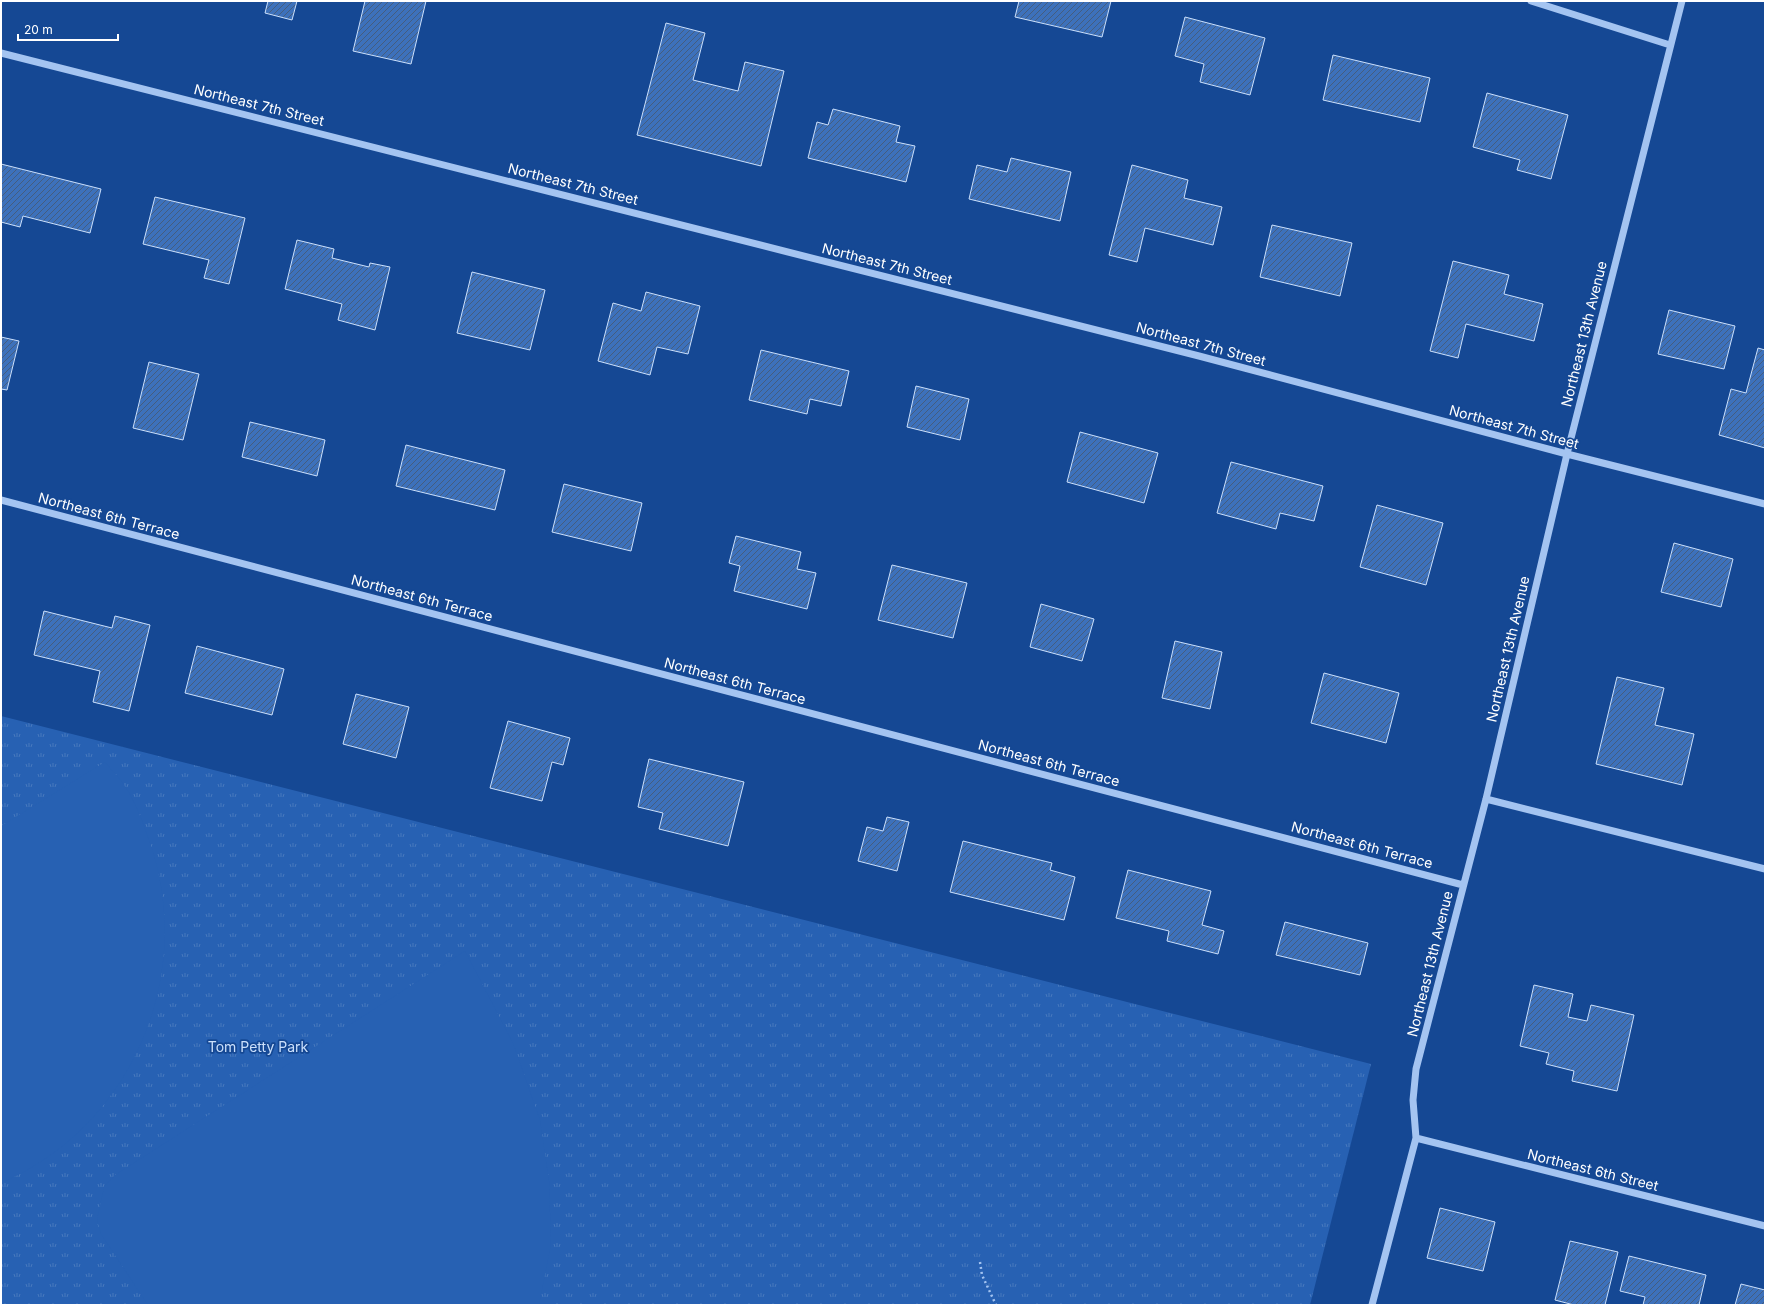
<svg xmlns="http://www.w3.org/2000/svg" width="1766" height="1306" font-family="Inter,sans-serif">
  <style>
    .park { fill: url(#park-tufts) }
    .pitch { fill: #2761b3 }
    .building { fill: url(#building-hatch); stroke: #cbe0fc }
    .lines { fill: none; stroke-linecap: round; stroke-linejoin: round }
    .path { stroke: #a4c4f1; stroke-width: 2.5; stroke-dasharray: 2 3; stroke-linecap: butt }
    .minor { stroke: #a4c4f1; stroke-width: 7 }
    .labels { text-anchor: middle; stroke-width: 3.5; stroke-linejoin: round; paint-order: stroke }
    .street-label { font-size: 14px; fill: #fff; stroke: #154894 }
    .park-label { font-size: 14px; fill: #cbe0fc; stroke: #154894 }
  </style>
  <defs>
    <pattern id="park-tufts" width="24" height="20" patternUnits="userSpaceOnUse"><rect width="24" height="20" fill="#2761b3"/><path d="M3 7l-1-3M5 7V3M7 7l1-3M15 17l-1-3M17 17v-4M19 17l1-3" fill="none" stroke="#4779be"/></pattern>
    <pattern id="building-hatch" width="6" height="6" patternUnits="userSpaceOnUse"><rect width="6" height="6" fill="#3d71bb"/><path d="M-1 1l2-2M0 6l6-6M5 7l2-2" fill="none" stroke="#455d7e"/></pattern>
  </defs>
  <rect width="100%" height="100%" fill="#154894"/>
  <path class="park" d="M1,716L1371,1064L1310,1305H1Z"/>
  <path class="pitch" d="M105,762C111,770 119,777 124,785C135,800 143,823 149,840C197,974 132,1127 1,1183V826Z
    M465,951L513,1043L540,1120L549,1181L551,1244L539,1305H148L101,1234L97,1220L104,1187L115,1175Z"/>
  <path class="building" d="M268,1H297L292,20L265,13Z
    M365,1H426L411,64L353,51Z
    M1019,1H1111L1102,37L1015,17Z
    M1185,17L1265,38L1250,95L1200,82L1204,64L1175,56Z
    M666,23L705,33L693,80L738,91L745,62L784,71L761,166L637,135Z
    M1333,55L1430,78L1420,122L1323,100Z
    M1487,93L1568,115L1551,179L1517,170L1520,160L1473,147Z
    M833,109L900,126L896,142L915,146L906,182L808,158L817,122L828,125Z
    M1011,158L1071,172L1060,221L969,199L977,165L1007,172Z
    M1,164L101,189L90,233L23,216L20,227L1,222Z
    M1132,165L1188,180L1184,198L1222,207L1213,245L1145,228L1137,262L1109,255Z
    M155,197L245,218L229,284L204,278L209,260L143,244Z
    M1272,225L1352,243L1340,296L1260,277Z
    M297,240L334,249L332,258L369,267L370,263L390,267L375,330L338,320L342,304L285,289Z
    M1453,261L1509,275L1504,294L1543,304L1534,341L1466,324L1458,358L1430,351Z
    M472,272L545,290L530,350L457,333Z
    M646,292L700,306L688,354L657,347L650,375L598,361L613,303L641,311Z
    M1669,310L1735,326L1724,369L1658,354Z
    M1,337L19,341L7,390L1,389Z
    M1758,348L1765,350V448L1719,435L1731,389L1746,393Z
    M761,350L849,371L841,406L810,399L807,414L749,400Z
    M149,362L199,374L183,440L133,428Z
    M916,386L969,399L960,440L907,427Z
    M250,422L325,440L317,476L242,457Z
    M1080,432L1158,453L1144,503L1067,482Z
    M406,445L505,470L495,510L396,486Z
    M1231,462L1323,486L1314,521L1280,513L1276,529L1217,513Z
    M564,484L642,503L631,551L552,532Z
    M1377,505L1443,523L1426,585L1360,567Z
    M736,536L801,552L797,569L816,573L807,609L734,591L740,566L729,563Z
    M1674,543L1733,559L1721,607L1661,592Z
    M892,565L967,583L953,638L878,620Z
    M1041,604L1094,619L1082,661L1030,647Z
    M44,611L112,628L115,616L150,625L129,711L93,702L100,671L34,655Z
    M1175,641L1222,652L1210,709L1162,698Z
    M197,646L284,669L272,715L185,693Z
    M1324,673L1399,693L1386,743L1311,723Z
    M1617,677L1664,688L1655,725L1694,734L1682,785L1596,764Z
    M356,694L409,707L396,758L343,744Z
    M508,721L570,738L563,765L552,762L542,801L490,788Z
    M649,759L744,782L728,846L659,829L663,813L638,807Z
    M887,817L909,822L897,871L858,861L867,827L883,831Z
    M963,841L1052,863L1050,870L1075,877L1064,920L950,892Z
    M1128,870L1211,891L1202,925L1224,931L1218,954L1167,941L1169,931L1116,918Z
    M1285,922L1368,943L1360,975L1276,955Z
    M1534,985L1573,994L1568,1017L1587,1021L1591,1005L1634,1015L1617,1091L1572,1081L1574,1071L1546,1064L1549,1053L1520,1046Z
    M1440,1208L1495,1222L1483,1271L1427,1258Z
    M1570,1241L1618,1252L1605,1305H1574L1555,1300Z
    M1629,1256L1706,1275L1699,1305H1643L1645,1297L1620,1291Z
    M1741,1284L1765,1290V1305H1735Z"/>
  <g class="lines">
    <path class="path" d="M980,1262L982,1275L996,1305"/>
    <path class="minor" d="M1531,1L1670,45
      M1,53L1199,356L1567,454L1765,504
      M1,500L1463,885
      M1486,799L1765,869
      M1416,1138L1765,1226
      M1372,1305L1416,1138L1413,1100L1416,1069L1486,799L1567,454L1682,1"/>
  </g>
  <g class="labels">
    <g class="street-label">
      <text transform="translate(259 105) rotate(14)" y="5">Northeast 7th Street</text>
      <text transform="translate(573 184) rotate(14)" y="5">Northeast 7th Street</text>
      <text transform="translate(887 264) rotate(14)" y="5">Northeast 7th Street</text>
      <text transform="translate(1584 334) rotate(-76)" y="5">Northeast 13th Avenue</text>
      <text transform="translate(1201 344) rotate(15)" y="5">Northeast 7th Street</text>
      <text transform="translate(1514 427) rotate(15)" y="5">Northeast 7th Street</text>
      <text transform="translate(109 516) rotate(15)" y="5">Northeast 6th Terrace</text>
      <text transform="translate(422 598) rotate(15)" y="5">Northeast 6th Terrace</text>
      <text transform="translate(1508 649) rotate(-77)" y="5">Northeast 13th Avenue</text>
      <text transform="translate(735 681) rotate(15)" y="5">Northeast 6th Terrace</text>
      <text transform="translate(1049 763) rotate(15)" y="5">Northeast 6th Terrace</text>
      <text transform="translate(1362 845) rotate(15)" y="5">Northeast 6th Terrace</text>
      <text transform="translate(1430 964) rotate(-76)" y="5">Northeast 13th Avenue</text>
      <text transform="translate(1593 1170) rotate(14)" y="5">Northeast 6th Street</text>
    </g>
    <g class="park-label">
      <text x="258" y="1052">Tom Petty Park</text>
    </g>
  </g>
  <rect width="1766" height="1306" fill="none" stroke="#ffffff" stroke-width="4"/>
  <path d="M18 34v6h100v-6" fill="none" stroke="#ffffff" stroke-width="2"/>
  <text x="24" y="34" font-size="12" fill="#ffffff" stroke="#154894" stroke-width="3" paint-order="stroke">20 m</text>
</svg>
